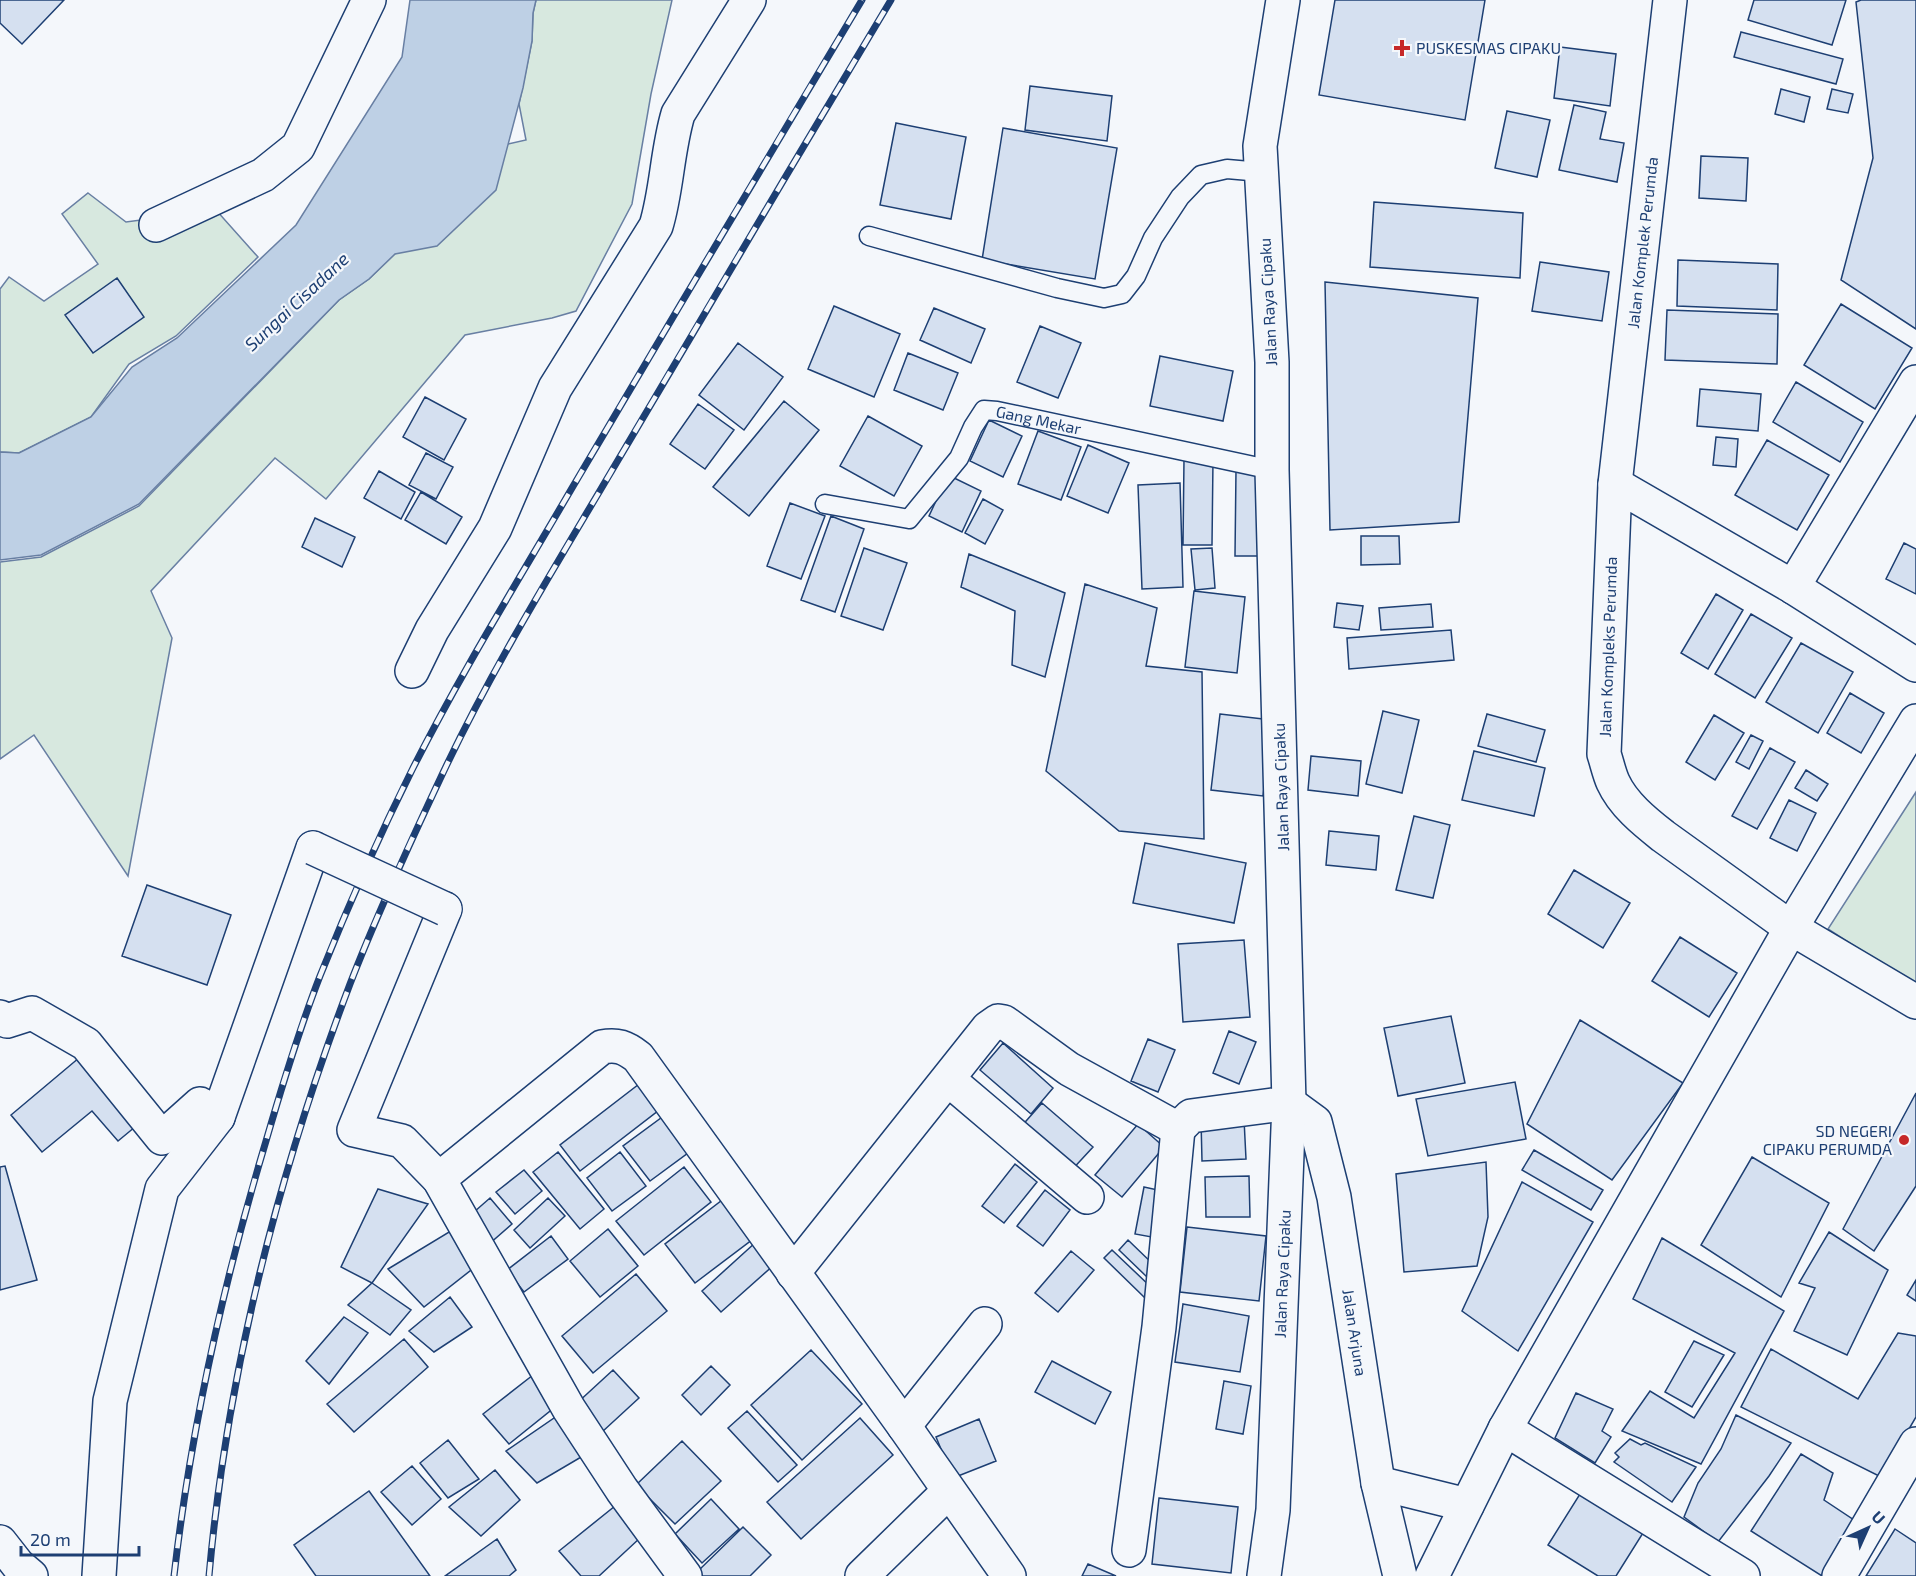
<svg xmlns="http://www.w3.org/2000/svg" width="1916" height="1576" font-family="'Exo 2',sans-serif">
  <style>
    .green { fill: #d7e8df; stroke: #687fa3; stroke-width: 1.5 }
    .water { fill: #bed0e5; stroke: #687fa3; stroke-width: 1.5 }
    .building { fill: #d5e0f0; stroke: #1d3f73; stroke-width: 1.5 }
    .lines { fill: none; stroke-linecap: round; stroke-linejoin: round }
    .service-casing { stroke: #1d3f73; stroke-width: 21 }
    .minor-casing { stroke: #1d3f73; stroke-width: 36 }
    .tertiary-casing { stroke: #1d3f73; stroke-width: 36 }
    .service { stroke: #f4f7fb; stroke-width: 18 }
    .minor { stroke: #f4f7fb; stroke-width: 33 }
    .tertiary { stroke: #f4f7fb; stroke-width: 33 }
    .rail-casing { stroke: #1d3f73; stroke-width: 7 }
    .rail { stroke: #f4f7fb; stroke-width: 4.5; stroke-dasharray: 14; stroke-linecap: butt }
    .minor-bridge-casing { stroke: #1d3f73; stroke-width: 36; stroke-linecap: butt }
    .minor-bridge { stroke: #f4f7fb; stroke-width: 33 }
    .poi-dot { fill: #c62828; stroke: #f4f7fb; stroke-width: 2 }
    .labels { text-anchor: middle; stroke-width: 4.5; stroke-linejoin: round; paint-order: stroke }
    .poi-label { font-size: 16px; fill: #1d3f73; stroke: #f4f7fb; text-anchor: start }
    .street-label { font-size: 16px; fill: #1d3f73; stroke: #f4f7fb }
    .water-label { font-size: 18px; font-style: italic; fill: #1d3f73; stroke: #f4f7fb }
  </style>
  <rect width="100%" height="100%" fill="#f4f7fb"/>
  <path class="green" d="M536,0H672L651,94L632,204L576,311L552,318L465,335L326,499L275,458L151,591L172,638L128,876L34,735L0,759V562L41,557L139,506L339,300L369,279L508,144L526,140L519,104L532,41L533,13Z
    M88,193L126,222L216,210L258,257L176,336L129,364L91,417L19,453L0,452V289L9,277L44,301L98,264L62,214Z
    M1916,792V986L1828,929Z"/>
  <path class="water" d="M410,0H536L533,13L532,41L523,88L496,190L437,246L395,254L369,279L339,300L139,504L41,555L0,560V452L19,453L91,417L132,367L177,338L296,225L402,57Z"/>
  <path class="building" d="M0,0H64L22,44L0,23Z
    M1335,0H1485L1465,120L1319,95Z
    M1754,0H1846L1832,45L1748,20Z
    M1861,0H1916V329L1841,280L1873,158L1856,2Z
    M1741,32L1843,59L1836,84L1734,57Z
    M1560,47L1616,54L1610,106L1554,98Z
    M1030,86L1112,96L1107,141L1025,130Z
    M1781,89L1810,97L1804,122L1775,114Z
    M1832,89L1853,94L1848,113L1827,109Z
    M1574,105L1606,112L1600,139L1624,143L1617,182L1559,170Z
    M1507,111L1550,120L1537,177L1495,168Z
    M896,123L966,137L951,219L880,205Z
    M1003,128L1117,148L1095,279L982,260Z
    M1701,156L1748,158L1746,201L1699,198Z
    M1374,202L1523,213L1520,278L1370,267Z
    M1678,260L1778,264L1777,310L1677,306Z
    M1540,262L1609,272L1602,321L1532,311Z
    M117,278L144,317L93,353L65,315Z
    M1325,282L1478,298L1459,522L1330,530Z
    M1841,304L1912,348L1875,409L1804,365Z
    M834,306L900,334L874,397L808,369Z
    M934,308L985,329L971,363L920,340Z
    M1667,310L1778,314L1777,364L1665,360Z
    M1040,326L1081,343L1058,398L1017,382Z
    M738,343L783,377L744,430L699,395Z
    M908,353L958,373L943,410L894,390Z
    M1160,356L1233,371L1223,421L1150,406Z
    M1796,382L1863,422L1840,462L1773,422Z
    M1700,389L1761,394L1758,431L1697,426Z
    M425,397L466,419L444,460L403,437Z
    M784,401L819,430L749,516L713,487Z
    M698,404L734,430L705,469L670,444Z
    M868,416L922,446L894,496L840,466Z
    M989,420L1022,436L1003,477L970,461Z
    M1038,431L1081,447L1061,500L1018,484Z
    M1716,437L1738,439L1736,467L1713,465Z
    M1767,440L1829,475L1797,530L1735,495Z
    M1088,445L1129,463L1108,513L1067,496Z
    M426,453L453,467L436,499L409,485Z
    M1184,459L1213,460L1212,545H1183Z
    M1236,470L1264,471V556H1235Z
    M379,471L415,492L401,519L364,498Z
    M948,475L981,491L962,532L929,516Z
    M1180,483L1183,587L1142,589L1138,485Z
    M421,492L462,517L446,544L405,520Z
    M983,499L1003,510L985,544L965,533Z
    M790,503L825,516L801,579L767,566Z
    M831,516L864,529L835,612L801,600Z
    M315,518L355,537L342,567L302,547Z
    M1361,536H1399L1400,564L1361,565Z
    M1904,543L1916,549V594L1886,579Z
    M864,548L907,563L883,630L841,616Z
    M1212,548L1215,588L1195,590L1191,549Z
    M969,554L1065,593L1045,677L1012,665L1015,611L961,587Z
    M1085,584L1157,608L1146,666L1202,672L1204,839L1119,831L1046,771Z
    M1194,591L1245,597L1237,673L1185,667Z
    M1716,594L1743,610L1708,669L1681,653Z
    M1337,603L1363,606L1359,630L1334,627Z
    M1431,604L1433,627L1381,630L1379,608Z
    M1751,614L1792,638L1755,698L1715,674Z
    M1451,630L1454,660L1349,669L1347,638Z
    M1801,643L1853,672L1818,733L1766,702Z
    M1850,693L1884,713L1861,753L1827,733Z
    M1383,711L1419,720L1402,793L1366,784Z
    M1220,714L1272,720L1263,796L1211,790Z
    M1487,714L1545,730L1536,762L1478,746Z
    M1714,715L1744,733L1715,780L1686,762Z
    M1751,735L1763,741L1749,769L1736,762Z
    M1770,748L1795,762L1757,829L1732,816Z
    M1474,751L1545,768L1534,816L1462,800Z
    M1311,756L1361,761L1358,796L1308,790Z
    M1806,770L1828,784L1817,801L1795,788Z
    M1789,800L1816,813L1797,851L1770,838Z
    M1414,816L1450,825L1433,898L1396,890Z
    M1329,831L1379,836L1376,870L1326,865Z
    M1145,843L1246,863L1234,923L1133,903Z
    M1574,870L1630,903L1603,948L1548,914Z
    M147,885L231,915L207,985L122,956Z
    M1680,937L1737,973L1709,1017L1652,981Z
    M1244,940L1250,1017L1183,1022L1178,944Z
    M1451,1016L1465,1083L1398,1096L1384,1028Z
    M1580,1020L1683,1083L1612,1180L1527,1124Z
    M1229,1031L1256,1042L1239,1084L1213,1073Z
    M1148,1039L1175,1050L1158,1092L1131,1081Z
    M1003,1043L1053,1088L1031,1114L980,1070Z
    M86,1052L141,1122L118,1141L92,1111L42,1152L11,1115Z
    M643,1081L663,1107L580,1171L560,1145Z
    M1515,1082L1526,1139L1428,1156L1416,1099Z
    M1916,1093V1186L1874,1251L1843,1229Z
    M1042,1103L1093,1147L1069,1173L1019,1129Z
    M665,1115L692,1150L650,1181L623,1146Z
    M1244,1119L1246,1159L1202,1161L1201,1120Z
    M1138,1124L1164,1147L1122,1197L1095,1175Z
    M1534,1150L1603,1190L1591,1210L1522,1170Z
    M558,1152L604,1209L580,1229L533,1172Z
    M620,1152L646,1186L612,1211L587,1178Z
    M1752,1157L1829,1203L1781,1297L1701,1245Z
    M1486,1162L1488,1217L1477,1266L1404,1272L1396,1174Z
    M1015,1164L1037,1182L1004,1223L982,1206Z
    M5,1166L37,1280L0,1290V1167Z
    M684,1167L711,1202L644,1255L616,1221Z
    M524,1170L542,1191L515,1214L496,1192Z
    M1249,1176L1250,1217H1206L1205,1177Z
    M1522,1182L1593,1222L1518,1351L1462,1311Z
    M1144,1187L1167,1192L1157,1238L1135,1234Z
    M378,1189L428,1204L372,1283L341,1267Z
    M1045,1190L1070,1210L1043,1246L1017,1226Z
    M730,1194L761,1233L695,1283L665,1244Z
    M490,1198L512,1224L488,1245L466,1219Z
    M548,1198L565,1216L530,1248L514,1230Z
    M1187,1227L1266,1236L1259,1301L1180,1292Z
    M454,1229L475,1267L424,1307L388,1269Z
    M608,1229L638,1266L600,1297L570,1261Z
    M1829,1232L1888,1270L1847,1355L1794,1331L1815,1288L1799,1283Z
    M551,1236L568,1259L524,1292L507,1270Z
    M1662,1238L1784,1311L1701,1464L1622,1431L1650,1391L1694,1418L1735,1353L1633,1299Z
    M1128,1240L1156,1267L1147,1277L1119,1250Z
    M756,1242L775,1264L721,1312L702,1291Z
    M1112,1250L1153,1289L1144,1297L1104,1258Z
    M1071,1251L1094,1270L1058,1312L1035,1293Z
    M636,1274L667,1311L593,1373L562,1336Z
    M1916,1280V1301L1907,1295Z
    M372,1283L411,1310L390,1335L348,1305Z
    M450,1297L472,1327L434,1352L409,1331Z
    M1183,1304L1249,1316L1240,1372L1175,1362Z
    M344,1317L368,1333L329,1384L306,1361Z
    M1898,1333L1916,1336V1417L1881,1477L1741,1407L1771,1349L1858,1399Z
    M404,1339L428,1367L354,1432L327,1404Z
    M1694,1341L1724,1355L1692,1407L1665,1392Z
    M811,1350L862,1404L802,1460L751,1405Z
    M1052,1361L1111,1392L1095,1424L1035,1392Z
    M711,1366L730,1385L701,1415L682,1395Z
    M613,1370L639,1398L602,1432L576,1404Z
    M533,1375L555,1407L509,1444L483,1414Z
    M1224,1381L1251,1386L1243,1434L1216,1429Z
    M1576,1393L1613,1409L1602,1431L1611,1437L1595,1463L1555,1438Z
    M747,1411L797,1465L778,1482L728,1428Z
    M1736,1415L1791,1443L1769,1476L1718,1542L1684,1517L1698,1483L1721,1449Z
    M557,1416L588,1453L537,1483L506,1451Z
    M860,1418L893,1455L801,1539L767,1502Z
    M979,1419L996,1461L953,1478L936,1437Z
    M1630,1439L1641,1445L1645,1443L1696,1467L1672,1502L1614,1462L1619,1457L1615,1453Z
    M448,1440L479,1479L448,1498L420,1463Z
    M682,1441L721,1481L675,1524L636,1485Z
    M1801,1454L1833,1473L1824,1500L1857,1522L1822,1576L1751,1531Z
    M412,1466L441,1499L412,1525L381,1492Z
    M495,1470L520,1500L481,1536L449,1507Z
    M1585,1486L1648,1525L1616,1576H1598L1548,1545Z
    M369,1491L430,1576H316L294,1545Z
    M1159,1498L1238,1507L1231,1573L1152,1564Z
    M711,1499L739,1529L702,1563L675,1534Z
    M615,1506L640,1538L599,1576H581L559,1551Z
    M743,1527L771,1555L750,1576H700L697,1572Z
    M1895,1529L1916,1543V1576H1866Z
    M497,1539L516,1570L509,1576H445Z
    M1088,1564L1116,1576H1082Z"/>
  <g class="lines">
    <g class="service-casing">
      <g id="service">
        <path d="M869,236L1057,288L1104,298L1122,294L1136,276L1153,238L1180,197L1201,175L1227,169L1261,172"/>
        <path id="s1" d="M825,504L909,519L959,458L973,427L984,410L997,411L1272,470"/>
      </g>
    </g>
    <g class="minor-casing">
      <g id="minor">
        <path d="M156,225L263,175L298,147L369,0"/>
        <path id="s2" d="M1615,484L1670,0"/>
        <path d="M1793,587L1916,382"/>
        <path d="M1916,665L1793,587L1615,484L1604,754C1607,763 1609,773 1613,782C1623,804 1644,821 1663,836L1791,928L1916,1002"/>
        <path d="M412,671L432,630L495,528L555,388L656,226C667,190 667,151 678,114L749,0"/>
        <path d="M445,909L354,1130L402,1141L439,1179L569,1409L622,1490L685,1576"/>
        <path d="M0,1017L7,1021L32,1013L86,1044L162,1138L200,1104L218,1117"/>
        <path d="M949,1080L1087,1197"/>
        <path d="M439,1179L602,1047C617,1044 625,1047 638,1057L904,1426L1009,1576"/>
        <path id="s3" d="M793,1273L988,1028L998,1021L1004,1022L1069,1069L1178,1129L1191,1116L1289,1103L1315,1122L1334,1197L1378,1483L1400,1576"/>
        <path d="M904,1426L985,1324"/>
        <path d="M1505,1429L1743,1576"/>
        <path d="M1378,1483L1467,1505"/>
        <path d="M0,1542L18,1565L31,1576"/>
        <path d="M1129,1550L1159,1327L1178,1129"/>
        <path d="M99,1576L110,1401L162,1189L218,1117L313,848"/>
        <path d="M862,1576L948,1492"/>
        <path d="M1432,1576L1505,1429L1791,928L1916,721"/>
        <path d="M1839,1576L1916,1444"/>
      </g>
    </g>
    <g class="tertiary-casing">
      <g id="tertiary">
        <path id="s4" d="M1264,1576L1273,1510L1289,1103L1272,470V362L1260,146L1283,0"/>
      </g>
    </g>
    <use href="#service" class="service"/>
    <use href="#minor" class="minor"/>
    <use href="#tertiary" class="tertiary"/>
    <g class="rail-casing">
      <path id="rail" d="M174,1576C191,1428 223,1284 266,1141C282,1086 299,1030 320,976C348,906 379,836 413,768C461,673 518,581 572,488C668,325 765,162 862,0
        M209,1576C227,1374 278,1174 350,984C377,914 409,845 441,777C490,672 552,572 611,472C704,314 797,157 891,0"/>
    </g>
    <use href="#rail" class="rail"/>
    <g class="minor-bridge-casing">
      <path id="minor-bridge" d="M313,848L445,909"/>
    </g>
    <use href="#minor-bridge" class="minor-bridge"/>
  </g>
  <g class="poi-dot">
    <path d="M1399 39h6v6h6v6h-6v6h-6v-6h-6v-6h6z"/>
    <circle cx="1904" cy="1140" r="6"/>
  </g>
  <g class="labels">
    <g class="poi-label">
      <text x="1416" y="54">PUSKESMAS CIPAKU</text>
      <text x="1892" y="1137" text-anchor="end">SD NEGERI<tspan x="1892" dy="18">CIPAKU PERUMDA</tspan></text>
    </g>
    <g class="street-label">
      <text dy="6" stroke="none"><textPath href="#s2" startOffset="243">Jalan Komplek Perumda</textPath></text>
      <text transform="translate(1268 302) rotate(-93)" y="6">Jalan Raya Cipaku</text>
      <text dy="6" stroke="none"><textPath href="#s1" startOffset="274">Gang Mekar</textPath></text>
      <text transform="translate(1608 647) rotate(-88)" y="6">Jalan Kompleks Perumda</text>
      <text transform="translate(1281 787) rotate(-92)" y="6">Jalan Raya Cipaku</text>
      <text dy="6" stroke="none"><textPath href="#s4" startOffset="303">Jalan Raya Cipaku</textPath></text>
      <text dy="6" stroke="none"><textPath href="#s3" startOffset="900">Jalan Arjuna</textPath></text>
    </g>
    <g class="water-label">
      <text transform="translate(297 302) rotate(-43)" y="6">Sungai Cisadane</text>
    </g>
  </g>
  <g transform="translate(1868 1528) rotate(45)" stroke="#f4f7fb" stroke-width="4.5" paint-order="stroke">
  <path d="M0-4.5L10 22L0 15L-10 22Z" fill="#1d3f73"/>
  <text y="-9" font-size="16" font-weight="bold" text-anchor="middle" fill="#1d3f73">U</text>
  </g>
  <path d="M21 1546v9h118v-9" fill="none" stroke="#1d3f73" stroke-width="3"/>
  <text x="30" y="1546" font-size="18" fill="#1d3f73" stroke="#f4f7fb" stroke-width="4.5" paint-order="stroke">20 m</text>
</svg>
